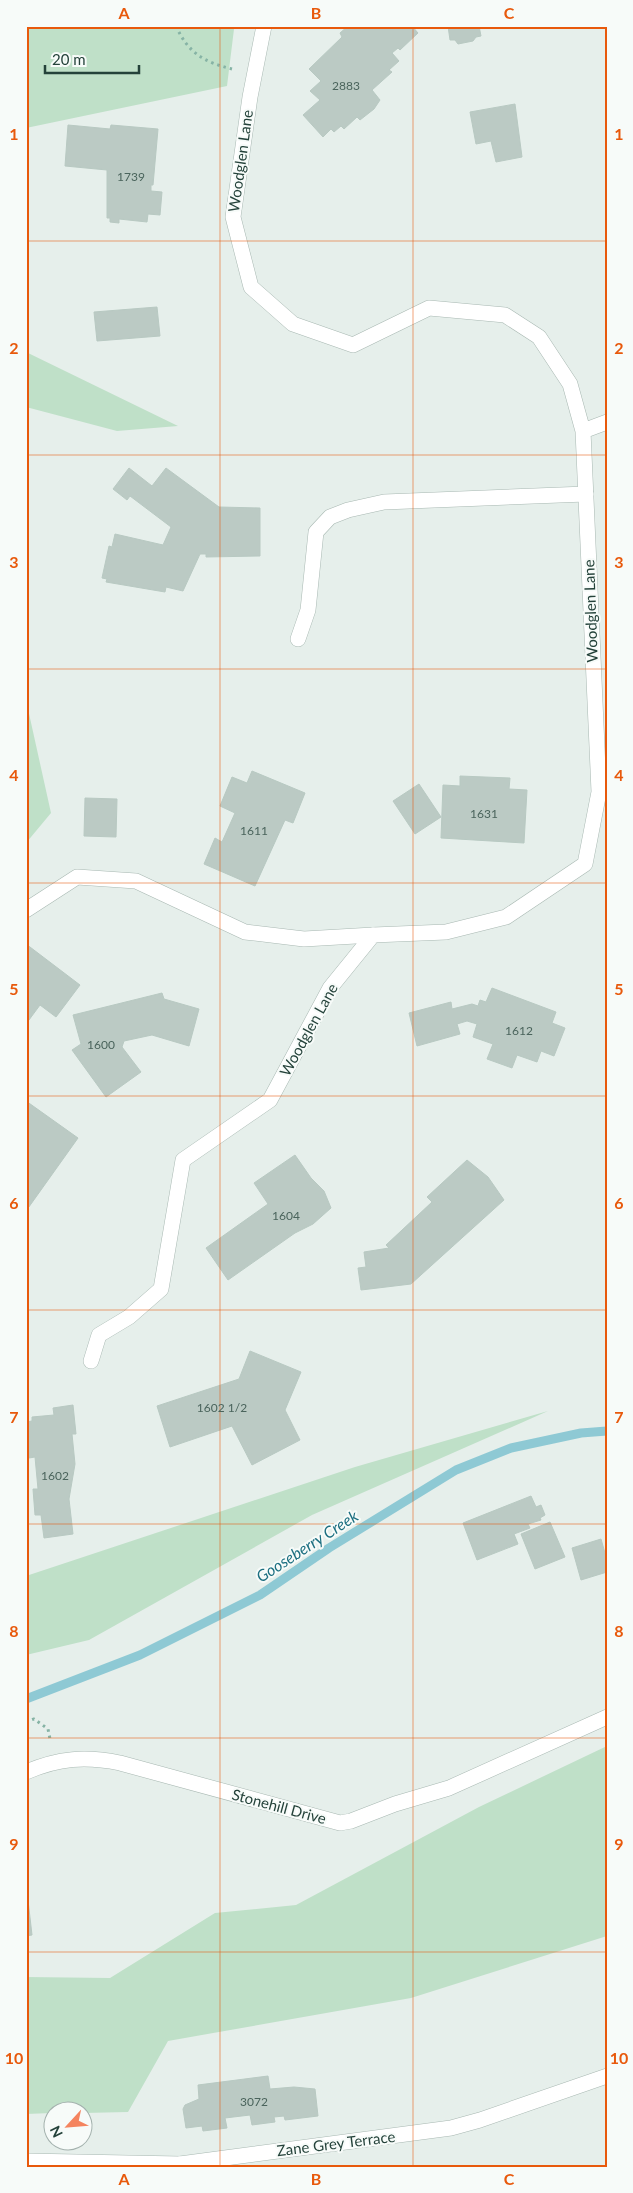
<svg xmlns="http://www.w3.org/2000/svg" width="633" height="2193" font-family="Lato,sans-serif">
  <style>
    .green { fill: #bfe0c8 }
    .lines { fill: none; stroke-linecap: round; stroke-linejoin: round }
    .stream { stroke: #8ec9d4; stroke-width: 9 }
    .building { fill: #bbcac4; stroke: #b8c9c2 }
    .service-casing { stroke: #a8b8b2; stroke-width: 16 }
    .minor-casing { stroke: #a8b8b2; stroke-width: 16 }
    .path { stroke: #86b3a5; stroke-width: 3; stroke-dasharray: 2.5 4; stroke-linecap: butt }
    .service { stroke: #fff; stroke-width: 15 }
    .minor { stroke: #fff; stroke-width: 15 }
    .grid { fill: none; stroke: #e8590c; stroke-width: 1; stroke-opacity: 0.55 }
    .labels { text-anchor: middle; stroke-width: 4; stroke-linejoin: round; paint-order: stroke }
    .number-label { font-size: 12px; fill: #4a645c }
    .street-label { font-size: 15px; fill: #24423a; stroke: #f7fbf9 }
    .water-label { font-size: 16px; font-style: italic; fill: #1c6f80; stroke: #f7fbf9 }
    .neatline { fill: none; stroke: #e8590c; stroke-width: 2 }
    .grid-label { font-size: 16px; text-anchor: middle; font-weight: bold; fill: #e8590c }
  </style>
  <rect width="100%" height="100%" fill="#e6efeb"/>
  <path class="green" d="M26,26H232L234,29L227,86L26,128Z
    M26,352L178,426L117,431L26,407Z
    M26,700L51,813L26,843Z
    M548,1411L312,1515L89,1640L26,1655V1576L355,1467Z
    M607,1746V1936L411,1998L168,2041L128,2112L83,2113L82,2110H52V2113L26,2114V1977L110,1978L215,1913L296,1905L479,1807Z"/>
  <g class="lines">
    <path class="stream" d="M26,1699L140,1655L260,1595L329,1548L456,1470L511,1448L581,1433L607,1431"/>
  </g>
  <path class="building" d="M348,26H412L418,33L400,50L398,48L392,53L399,61L389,70L392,72L372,90L380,100L374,109L360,120L357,117L344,129L341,126L334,132L331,129L323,137L303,115L320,100L310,91L321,81L309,69L342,37L340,33Z
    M448,26H479L481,36L476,37L473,41L458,44L455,40H450Z
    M515,104L522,157L496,162L491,141L476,144L470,112Z
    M68,125L110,129L111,125L158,129L153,185H151V191L162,192L160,215L148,214L147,222L119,219V223L110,222V218H107V170L65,166Z
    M157,307L160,336L97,341L94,312Z
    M129,468L152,486L166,468L219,507L260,508V556L206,557V554H200L183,591L166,587L165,592L106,582L107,579L102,578L109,546L112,547L115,534L163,545L171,527L130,496L127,500L113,489Z
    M252,771L305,793L293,823L285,820L255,886L204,864L215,838L222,842L235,813L220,806L232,777L247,783Z
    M460,776L510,778L509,789L527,790L524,843L441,838L443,785L460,786Z
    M419,784L441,817L415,834L393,801Z
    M85,798L117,799L116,837L84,836Z
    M26,944L80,985L56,1017L40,1005L26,1024Z
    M492,988L556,1012L552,1023L565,1028L554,1056L541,1051L537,1062L517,1055L512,1068L487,1059L493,1044L473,1037L477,1024L467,1021L457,1024L460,1034L417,1046L409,1013L451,1002L452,1009L472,1004L478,1006L480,1000L486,1002Z
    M162,993L164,999L199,1009L189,1046L152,1035L124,1041L122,1047L141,1072L106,1097L72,1050L81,1044L73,1015Z
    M26,1101L78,1138L26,1211Z
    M295,1155L311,1178L324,1191L331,1208L313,1224L295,1233L228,1280L206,1248L268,1204L254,1183Z
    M467,1160L488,1177L504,1200L411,1284L361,1290L358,1268L366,1267L364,1252L389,1248L386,1245L432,1202L427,1197Z
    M250,1351L301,1372L285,1410L300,1440L252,1465L232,1426L170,1447L157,1406L239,1379Z
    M73,1405L76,1434H72L75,1464L69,1499L73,1534L44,1538L41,1515H35L33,1489H38L35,1457L29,1458L26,1422L32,1421V1417L54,1415L53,1408Z
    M531,1496L536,1507L541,1505L545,1515L540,1518L541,1520L528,1524L530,1528L514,1534L518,1544L477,1560L463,1523Z
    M550,1522L565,1557L535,1569L521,1534Z
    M601,1539L607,1560V1572L581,1580L572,1548Z
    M26,1883L32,1935L26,1936Z
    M268,2076L270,2089L294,2087L315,2089L318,2116L285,2120L284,2116L274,2117L275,2122L252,2125L250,2115L225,2118L227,2128L203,2131L202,2126L186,2128L183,2109L185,2105L199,2099L198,2085Z"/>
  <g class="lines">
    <g class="service-casing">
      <path id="service" d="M298,639L308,610L316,532L330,517L348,510L384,502L586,494
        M26,910L77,877L136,881L245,932L304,939L373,935
        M26,2161L180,2164"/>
    </g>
    <g class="minor-casing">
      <path id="minor" d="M583,431L607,422
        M91,1361L99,1335L129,1317L161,1289L183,1160L270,1100L330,988L373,935L446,932L506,917L585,864L599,792L583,431L570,384L539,337L505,315L429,308L353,345L293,324L251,287L233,217L250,97L264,26
        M26,1772C59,1758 85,1756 120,1763L340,1823L351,1821L395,1804L449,1788L607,1717
        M180,2164L451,2128L480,2120L607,2076"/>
    </g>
    <path class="path" d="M176,26C188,53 204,62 232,69
      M26,1722L34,1719L48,1729L50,1739"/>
    <use href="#service" class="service"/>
    <use href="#minor" class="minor"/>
  </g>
  <path class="grid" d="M220,26V2167M413,26V2167M26,241H607M26,455H607M26,669H607M26,883H607M26,1096H607M26,1310H607M26,1524H607M26,1738H607M26,1952H607"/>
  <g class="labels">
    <g class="number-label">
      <text x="346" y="90">2883</text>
      <text x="131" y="181">1739</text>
      <text x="484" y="818">1631</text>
      <text x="254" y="835">1611</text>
      <text x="519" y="1035">1612</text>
      <text x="101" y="1049">1600</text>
      <text x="286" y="1220">1604</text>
      <text x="222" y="1412">1602 1/2</text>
      <text x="55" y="1480">1602</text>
      <text x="254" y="2106">3072</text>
    </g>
    <g class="street-label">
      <text transform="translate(241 161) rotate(-82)" y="5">Woodglen Lane</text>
      <text transform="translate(591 611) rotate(-92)" y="5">Woodglen Lane</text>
      <text transform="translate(309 1030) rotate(-61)" y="5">Woodglen Lane</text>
      <text transform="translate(279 1807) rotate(15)" y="5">Stonehill Drive</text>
      <text transform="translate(336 2144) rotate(-7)" y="5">Zane Grey Terrace</text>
    </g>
    <g class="water-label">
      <text transform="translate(307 1546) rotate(-33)" y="6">Gooseberry Creek</text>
    </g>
  </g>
  <rect width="633" height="2193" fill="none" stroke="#f7fbf9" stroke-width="55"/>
  <g transform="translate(68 2126) rotate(244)"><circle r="24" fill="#f7fbf9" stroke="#a3b1ad"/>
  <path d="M0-4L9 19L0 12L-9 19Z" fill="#f4845f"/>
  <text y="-8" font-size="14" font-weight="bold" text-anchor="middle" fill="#24423a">N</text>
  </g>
  <path d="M45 65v8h94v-8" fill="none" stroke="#24423a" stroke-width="2.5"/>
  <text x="52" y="65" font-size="15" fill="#24423a" stroke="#f7fbf9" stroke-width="4" paint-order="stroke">20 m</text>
  <rect x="28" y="28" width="578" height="2138" class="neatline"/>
  <g class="grid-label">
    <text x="124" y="19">A</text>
    <text x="316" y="19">B</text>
    <text x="509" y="19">C</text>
    <text x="14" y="140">1</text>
    <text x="619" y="140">1</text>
    <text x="14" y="354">2</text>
    <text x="619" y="354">2</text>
    <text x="14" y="568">3</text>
    <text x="619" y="568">3</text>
    <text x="14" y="781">4</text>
    <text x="619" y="781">4</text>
    <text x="14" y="995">5</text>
    <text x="619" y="995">5</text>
    <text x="14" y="1209">6</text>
    <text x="619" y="1209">6</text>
    <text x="14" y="1423">7</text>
    <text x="619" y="1423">7</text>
    <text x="14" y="1637">8</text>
    <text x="619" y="1637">8</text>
    <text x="14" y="1850">9</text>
    <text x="619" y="1850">9</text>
    <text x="14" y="2064">10</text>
    <text x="619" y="2064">10</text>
    <text x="124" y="2185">A</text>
    <text x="316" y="2185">B</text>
    <text x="509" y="2185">C</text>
  </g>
</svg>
